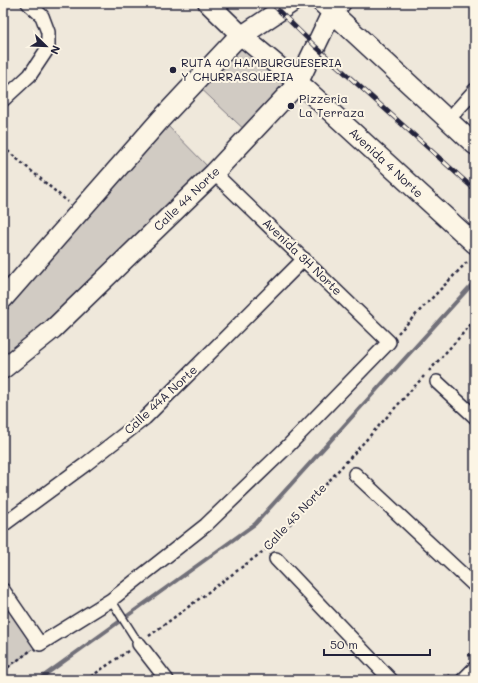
<svg xmlns="http://www.w3.org/2000/svg" width="478" height="683" font-family="Mali,sans-serif">
  <style>
    .green { fill: #d1cbc3; stroke: #7a767f }
    .lines { fill: none; stroke-linecap: round; stroke-linejoin: round }
    .stream { stroke: #716f79; stroke-width: 4 }
    .lane-casing { stroke: #22223b; stroke-width: 10 }
    .street-casing { stroke: #22223b; stroke-width: 16 }
    .secondary-casing { stroke: #22223b; stroke-width: 22 }
    .path { stroke: #22223b; stroke-width: 2.5; stroke-dasharray: 3 3; stroke-linecap: butt }
    .lane { stroke: #fcf5e5; stroke-width: 7 }
    .street { stroke: #fcf5e5; stroke-width: 13 }
    .secondary { stroke: #fcf5e5; stroke-width: 19 }
    .rail-casing { stroke: #22223b; stroke-width: 4.5 }
    .rail { stroke: #fcf5e5; stroke-width: 3; stroke-dasharray: 9; stroke-linecap: butt }
    .poi-dot { fill: #22223b; stroke: #fcf5e5; stroke-width: 1.5 }
    .labels { text-anchor: middle; stroke-width: 4; stroke-linejoin: round; paint-order: stroke }
    .poi-label { font-size: 12px; fill: #22223b; stroke: #fcf5e5; text-anchor: start }
    .street-label { font-size: 12px; fill: #22223b; stroke: #fcf5e5 }
  </style>
  <rect width="100%" height="100%" fill="#efe8db"/>
  <filter id="ink" filterUnits="userSpaceOnUse"><feTurbulence type="fractalNoise" baseFrequency=".025" numOctaves="2"/><feDisplacementMap in="SourceGraphic" scale="8" xChannelSelector="R" yChannelSelector="G"/><feConvolveMatrix kernelMatrix="1 2 1 2 8 2 1 2 1" color-interpolation-filters="sRGB"/></filter>
  <g filter="url(#ink)">
    <path class="green" d="M234,41L298,83L250,135L195,83Z
      M161,119L214,173L3,369V299Z
      M3,590L40,644L3,671Z"/>
    <g class="lines">
      <path class="stream" d="M38,680L255,524L475,281"/>
      <g class="lane-casing">
        <path id="lane" d="M111,600L139,644"/>
      </g>
      <g class="street-casing">
        <path id="street" d="M3,100L30,75L48,48V32L42,16L28,3
          M448,120L475,90
          M437,382L475,417
          M355,474L475,586
          M3,525L86,464L145,418L304,259
          M276,559L391,680
          M3,590L40,644L111,600L206,525L287,447L389,342L214,173
          M139,644L167,680
          M463,680L475,668"/>
      </g>
      <g class="secondary-casing">
        <path id="secondary" d="M208,3L242,36L307,90L475,244
          M322,3L475,145
          M3,299L161,119L234,41L291,3
          M3,369L53,329L214,173L289,93L298,83L332,12L341,3"/>
      </g>
      <path class="path" d="M3,147L68,202
        M398,333L469,260
        M429,371L475,320
        M269,547L424,376
        M149,636L265,550
        M468,656L475,649
        M3,671L30,651
        M86,680L128,651
        M445,680L450,675"/>
      <use href="#lane" class="lane"/>
      <use href="#street" class="street"/>
      <use href="#secondary" class="secondary"/>
      <g class="rail-casing">
        <path id="rail" d="M271,3L315,46L475,190"/>
      </g>
      <use href="#rail" class="rail"/>
    </g>
  </g>
  <g class="poi-dot">
    <circle cx="173" cy="70" r="4"/>
    <circle cx="291" cy="106" r="4"/>
  </g>
  <g class="labels">
    <g class="poi-label">
      <text x="181" y="67">RUTA 40 HAMBURGUESERIA<tspan x="181" dy="14">Y CHURRASQUERIA</tspan></text>
      <text x="299" y="103">Pizzeria<tspan x="299" dy="14">La Terraza</tspan></text>
    </g>
    <g class="street-label">
      <text transform="translate(386 163) rotate(43)" y="4">Avenida 4 Norte</text>
      <text transform="translate(187 199) rotate(-44)" y="4">Calle 44 Norte</text>
      <text transform="translate(302 257) rotate(44)" y="4">Avenida 3H Norte</text>
      <text transform="translate(161 400) rotate(-43)" y="4">Calle 44A Norte</text>
      <text transform="translate(295 517) rotate(-47)" y="4">Calle 45 Norte</text>
    </g>
  </g>
  <rect width="478" height="683" fill="none" stroke="#fcf5e5" stroke-width="16"/>
  <rect x="8" y="8" width="462" height="667" fill="none" stroke="#22223b" stroke-width="1.5" filter="url(#ink)"/>
  <g transform="translate(46 46) rotate(113)" stroke="#fcf5e5" stroke-width="3" paint-order="stroke">
  <path d="M0-3L7 15L0 10L-7 15Z" fill="#22223b"/>
  <text y="-6" font-size="11" font-weight="bold" text-anchor="middle" fill="#22223b">N</text>
  </g>
  <path d="M324 649v6h106v-6" fill="none" stroke="#22223b" stroke-width="2"/>
  <text x="330" y="649" font-size="12" fill="#22223b" stroke="#fcf5e5" stroke-width="3" paint-order="stroke">50 m</text>
</svg>
